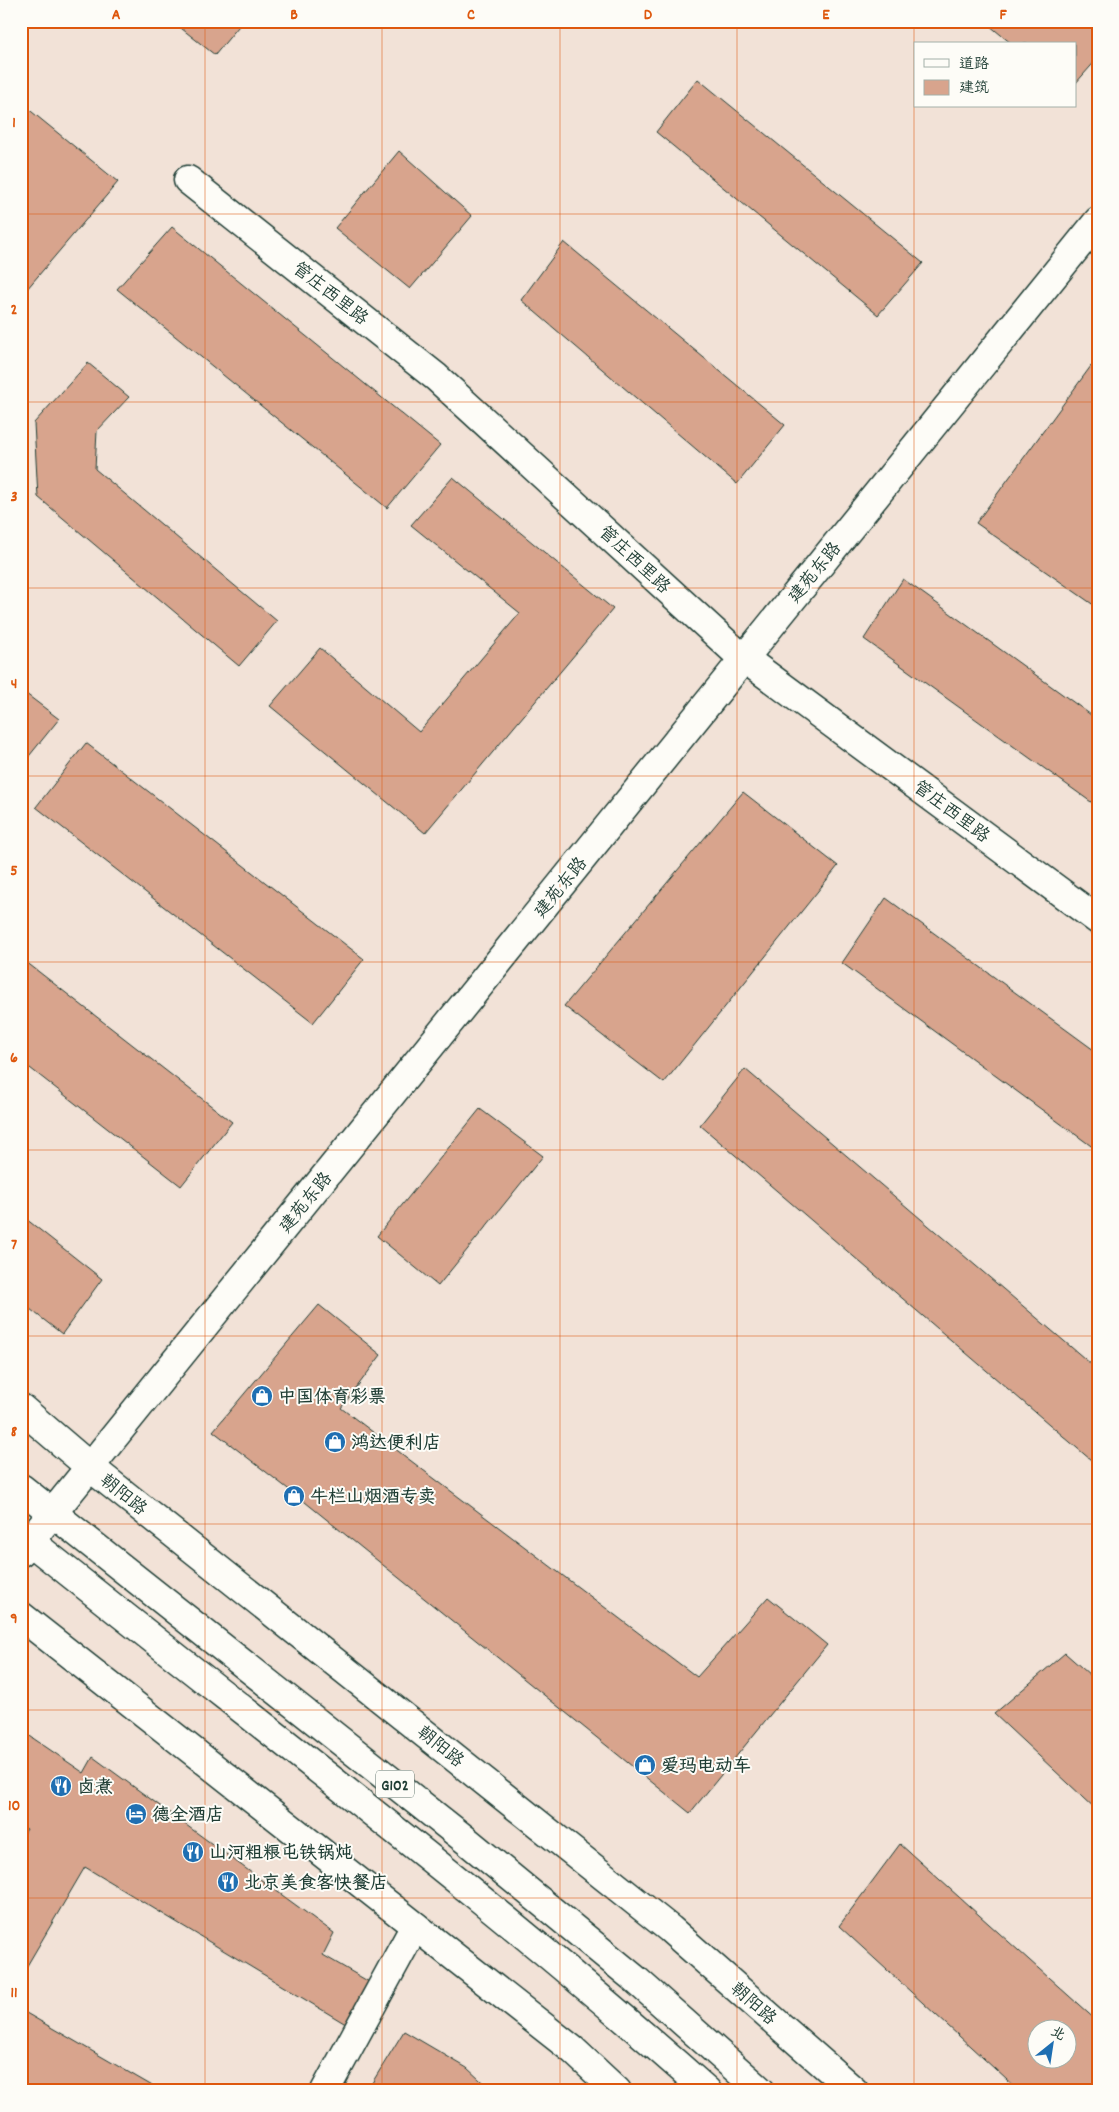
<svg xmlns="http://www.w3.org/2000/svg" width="1119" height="2112" font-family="Dekko,'LXGW WenKai TC',sans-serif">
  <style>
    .building { fill: #d8a48d; stroke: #1f3d34; fill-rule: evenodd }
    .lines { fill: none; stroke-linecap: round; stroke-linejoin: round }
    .street-casing { stroke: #1f3d34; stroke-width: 31 }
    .secondary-casing { stroke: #1f3d34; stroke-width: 31 }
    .highway-casing { stroke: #1f3d34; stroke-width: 31 }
    .street { stroke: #fdfcf7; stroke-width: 28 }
    .secondary { stroke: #fdfcf7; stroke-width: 28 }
    .highway { stroke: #fdfcf7; stroke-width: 28 }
    .grid { fill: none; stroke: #de580e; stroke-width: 1; stroke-opacity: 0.55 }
    .labels { text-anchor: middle; stroke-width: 4; stroke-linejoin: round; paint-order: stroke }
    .shield { fill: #fdfcf7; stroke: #62766e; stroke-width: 1 }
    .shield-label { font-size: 16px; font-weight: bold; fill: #1f3d34 }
    .street-label { font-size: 18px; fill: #1f3d34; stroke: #fdfcf7 }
    .poi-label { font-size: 18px; font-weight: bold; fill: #1f3d34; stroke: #fdfcf7; text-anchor: start }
    .neatline { fill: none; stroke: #de580e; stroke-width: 2 }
    .grid-label { font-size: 16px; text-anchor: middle; font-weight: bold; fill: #de580e }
  </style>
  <rect width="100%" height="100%" fill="#f2e2d7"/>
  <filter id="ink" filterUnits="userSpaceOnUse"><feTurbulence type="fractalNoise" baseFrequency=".02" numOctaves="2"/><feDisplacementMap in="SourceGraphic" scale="10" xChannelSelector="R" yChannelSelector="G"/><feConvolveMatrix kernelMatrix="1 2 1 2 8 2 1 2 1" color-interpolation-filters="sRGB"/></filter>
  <g filter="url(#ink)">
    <path class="building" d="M172,21H243L215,55Z
      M984,21H1092L1098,26V58L1075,84V44H1012Z
      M698,79L923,263L878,315L656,132Z
      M21,103L118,182L21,296Z
      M399,151L472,216L410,289L335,228Z
      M172,227L440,445L387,508L117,289Z
      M564,242L785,425L737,484L521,300Z
      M88,363L129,397L97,431L95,469L277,621L239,666L38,497L34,423Z
      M1091,366L1098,371V608L976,523Z
      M453,477L613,609L425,833L270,706L320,648L419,732L520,613L411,525Z
      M903,579L1098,720V807L864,639Z
      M21,690L59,719L21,766Z
      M86,743L364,959L313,1023L36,807Z
      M743,792L838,866L664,1083L564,1006Z
      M886,898L1098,1053V1151L842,963Z
      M21,958L232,1122L181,1186L21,1061Z
      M745,1069L1098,1370V1466L700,1125Z
      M480,1109L543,1156L438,1286L377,1236Z
      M21,1215L102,1279L62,1334L21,1302Z
      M319,1305L381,1355L341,1408L697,1677L768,1597L827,1645L690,1813L305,1502L213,1431Z
      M1065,1653L1098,1682V1811L994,1714Z
      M21,1730L84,1773L93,1757L334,1933L323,1955L371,1983L349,2026L85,1867L21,1976V1839L27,1829L21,1826Z
      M900,1844L1098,2022V2091H1019L839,1926ZM1036,2030H1066V2060H1036Z
      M21,2010L161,2091H21Z
      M404,2031L467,2068L492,2091H367Z"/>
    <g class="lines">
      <g class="street-casing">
        <path id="street" d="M188,180L436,377L737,653L1098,920
          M21,1552L1098,221
          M325,2091L415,1926"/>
      </g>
      <g class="secondary-casing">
        <path id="secondary" d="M21,1408L90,1467L670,1929L854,2091
          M21,1616L573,2050L617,2091"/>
      </g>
      <g class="highway-casing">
        <path id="highway" d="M21,1488L467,1841L635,1979L761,2091
          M21,1534C251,1719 487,1895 707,2091"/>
      </g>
      <use href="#street" class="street"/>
      <use href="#secondary" class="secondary"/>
      <use href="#highway" class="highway"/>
    </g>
  </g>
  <path class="grid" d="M205,21V2091M382,21V2091M560,21V2091M737,21V2091M914,21V2091M21,214H1098M21,402H1098M21,588H1098M21,776H1098M21,962H1098M21,1150H1098M21,1336H1098M21,1524H1098M21,1710H1098M21,1898H1098"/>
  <defs>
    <g id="shop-disc" transform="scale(1.125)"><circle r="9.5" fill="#1f6fb2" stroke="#fdfcf7"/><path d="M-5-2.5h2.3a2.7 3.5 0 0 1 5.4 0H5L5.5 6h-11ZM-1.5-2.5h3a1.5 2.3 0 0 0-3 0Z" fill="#fff"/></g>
    <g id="restaurant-disc" transform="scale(1.125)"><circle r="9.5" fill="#1f6fb2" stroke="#fdfcf7"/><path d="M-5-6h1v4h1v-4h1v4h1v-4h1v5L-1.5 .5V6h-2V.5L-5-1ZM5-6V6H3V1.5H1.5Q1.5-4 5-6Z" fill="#fff"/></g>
    <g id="hotel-disc" transform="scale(1.125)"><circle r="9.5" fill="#1f6fb2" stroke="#fdfcf7"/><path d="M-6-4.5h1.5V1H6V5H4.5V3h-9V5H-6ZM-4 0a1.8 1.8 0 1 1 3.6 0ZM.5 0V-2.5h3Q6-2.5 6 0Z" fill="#fff"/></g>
  </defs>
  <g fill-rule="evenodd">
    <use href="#shop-disc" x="262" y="1396"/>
    <use href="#shop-disc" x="335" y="1442"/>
    <use href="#shop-disc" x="294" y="1496"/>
    <use href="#shop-disc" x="645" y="1765"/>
    <use href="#restaurant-disc" x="61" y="1786"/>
    <use href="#hotel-disc" x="136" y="1814"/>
    <use href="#restaurant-disc" x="193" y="1852"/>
    <use href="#restaurant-disc" x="228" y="1882"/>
  </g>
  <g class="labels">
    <rect class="shield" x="376" y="1770.5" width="38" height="27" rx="4"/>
    <g class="shield-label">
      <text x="395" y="1790">G102</text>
    </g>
    <g class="street-label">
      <text transform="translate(331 293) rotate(38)" y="6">管庄西里路</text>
      <text transform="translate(635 559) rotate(43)" y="6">管庄西里路</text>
      <text transform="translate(814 572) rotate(-51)" y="6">建苑东路</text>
      <text transform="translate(952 811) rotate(37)" y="6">管庄西里路</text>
      <text transform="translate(560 887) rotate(-51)" y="6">建苑东路</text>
      <text transform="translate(305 1202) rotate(-51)" y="6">建苑东路</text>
      <text transform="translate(124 1494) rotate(39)" y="6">朝阳路</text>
      <text transform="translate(441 1746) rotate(39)" y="6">朝阳路</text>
      <text transform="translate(754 2003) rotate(41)" y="6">朝阳路</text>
    </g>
    <g class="poi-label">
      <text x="278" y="1402">中国体育彩票</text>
      <text x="351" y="1448">鸿达便利店</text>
      <text x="310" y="1502">牛栏山烟酒专卖</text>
      <text x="661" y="1771">爱玛电动车</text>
      <text x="77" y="1792">卤煮</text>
      <text x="152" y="1820">德全酒店</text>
      <text x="209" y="1858">山河粗粮屯铁锅炖</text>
      <text x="244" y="1888">北京美食客快餐店</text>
    </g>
  </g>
  <rect width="1119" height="2112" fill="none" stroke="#fdfcf7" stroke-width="55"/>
  <rect x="914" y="42" width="162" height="65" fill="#fdfcf7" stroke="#a4b0a9"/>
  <rect x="924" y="59" width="25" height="8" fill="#fdfcf7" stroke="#a4b0a9"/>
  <text x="959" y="68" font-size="15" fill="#1f3d34">道路</text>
  <rect x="924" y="80" width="25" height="15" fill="#d8a48d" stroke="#a4b0a9"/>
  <text x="959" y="92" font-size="15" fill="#1f3d34">建筑</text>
  <g transform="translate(1052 2044) rotate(30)"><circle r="24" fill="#fdfcf7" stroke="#a4b0a9"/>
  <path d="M0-4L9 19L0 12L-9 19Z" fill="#1f6fb2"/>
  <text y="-8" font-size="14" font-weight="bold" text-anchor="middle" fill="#1f3d34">北</text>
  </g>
  <rect x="28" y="28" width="1064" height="2056" class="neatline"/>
  <g class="grid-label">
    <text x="116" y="19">A</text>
    <text x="294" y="19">B</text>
    <text x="471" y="19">C</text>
    <text x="648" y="19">D</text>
    <text x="826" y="19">E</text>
    <text x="1003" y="19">F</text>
    <text x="14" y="127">1</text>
    <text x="14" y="314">2</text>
    <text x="14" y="501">3</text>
    <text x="14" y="688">4</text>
    <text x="14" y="875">5</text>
    <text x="14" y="1062">6</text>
    <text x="14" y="1249">7</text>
    <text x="14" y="1436">8</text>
    <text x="14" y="1623">9</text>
    <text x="14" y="1810">10</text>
    <text x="14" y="1997">11</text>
  </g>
</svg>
